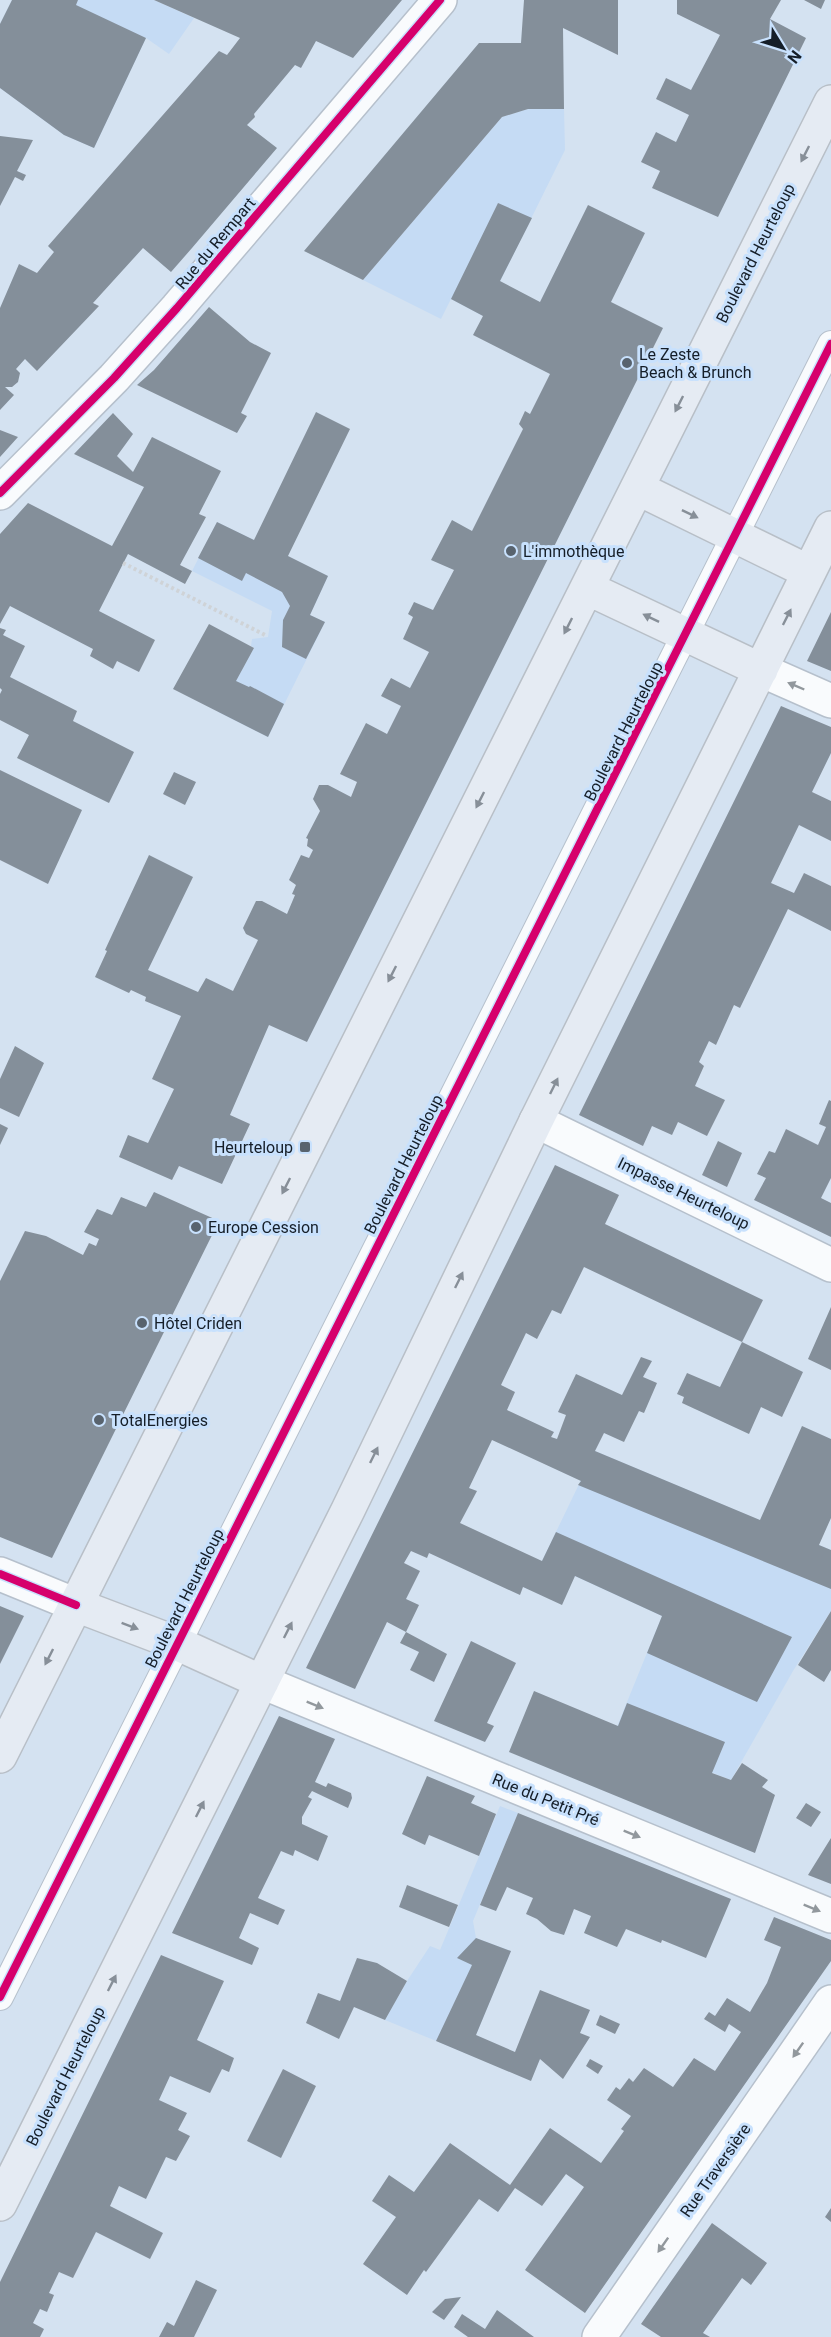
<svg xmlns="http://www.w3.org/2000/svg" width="831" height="2337" font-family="Roboto,sans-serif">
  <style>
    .built { fill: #c5dbf4 }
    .building { fill: #848f9a }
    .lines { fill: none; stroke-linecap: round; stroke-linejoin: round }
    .pedestrian-casing { stroke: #b6c0cc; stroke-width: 28 }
    .minor-casing { stroke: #b6c0cc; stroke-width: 36 }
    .primary-casing { stroke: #b8bfc7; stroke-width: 36 }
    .path { stroke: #cfd3d7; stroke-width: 4; stroke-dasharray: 3 3; stroke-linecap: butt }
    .pedestrian { stroke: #f9fbfd; stroke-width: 26 }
    .minor { stroke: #f9fbfd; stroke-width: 33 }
    .primary { stroke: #e5ebf3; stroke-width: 33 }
    .cycleway-casing { stroke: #c8e1fd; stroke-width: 11 }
    .cycleway { stroke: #d6006c; stroke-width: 8 }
    .oneway { fill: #878f98 }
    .oneway2 { fill: #92989d }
    .poi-dot { fill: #58636e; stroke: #c8e1fd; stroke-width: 2 }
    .labels { text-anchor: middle; stroke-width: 6; stroke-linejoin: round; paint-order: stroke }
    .street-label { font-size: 16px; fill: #151e28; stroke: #c8e1fd }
    .poi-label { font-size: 16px; fill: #151e28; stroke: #c8e1fd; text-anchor: start }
  </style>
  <rect width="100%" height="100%" fill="#d4e2f1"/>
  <path class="built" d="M12,0H154L194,18L169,54L146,38L94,148L64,135L0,88V24Z
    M528,109H564L565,150L483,316L451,299L441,319L363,280L502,117Z
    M217,522L328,576L310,615L325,622L268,737L218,712L254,648L251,646L252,639L268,637L272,611L192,571Z
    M595,1451L831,1550V1611L793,1671L731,1780L614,1734L662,1616L542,1561Z
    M500,1806L518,1813L473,1921L476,1938L511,1951L468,2054L385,2020L407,1981L430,1946L440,1950Z"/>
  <path class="building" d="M12,0H78L76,5L146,38L94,148L64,135L0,88V24Z
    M154,0H402L353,58L316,41L301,68L295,65L254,114L255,117L247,125L277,148L192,248L171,272L143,248L93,303L99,306L37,371L25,359L16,369L20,373L18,382L12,387H5L14,395L0,410V308L19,264L37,273L54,252L48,246L219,51L227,55L240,38Z
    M524,0H618V55L563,28L564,109H528L502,117L363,280L304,251L479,43H521Z
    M677,0H781L770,19L806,38L718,217L652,188L660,171L641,162L656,132L676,142L689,115L656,99L666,78L691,90L720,35L677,14Z
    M804,0H825L821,9Z
    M0,136L33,140L17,171L26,175L23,181L15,177L0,206Z
    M498,203L532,218L500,281L540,302L588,205L645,233L611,302L663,328L307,1042L269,1025L230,1115L250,1124L222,1184L179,1166L172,1180L119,1157L128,1135L148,1143L174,1089L152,1079L181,1016L145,1001L146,997L131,990L129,993L95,977L107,951L105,950L149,855L193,877L148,970L198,992L206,978L233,991L258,940L246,934L243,928L256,901H262L287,914L295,895L292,894L296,885L289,880L301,855L309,858L313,850L307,846L308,839L306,838L320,811L313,799L319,785H328L351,797L357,782L340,774L366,723L387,734L401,706L381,696L391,678L410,688L429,652L403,639L413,617L408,614L414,602L433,610L454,570L431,560L452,520L472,531L523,429L519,424L525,411L530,414L550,374L473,335L483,316L451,299Z
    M209,307L250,342L271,353L241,413L247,416L237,433L137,385L154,370Z
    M316,412L350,429L288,556L328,576L310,615L325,622L306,659L282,647L283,620L290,606L282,592L246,573L242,581L198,558L217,522L254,540Z
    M113,413L133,434L117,456L133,472L152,437L221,471L199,514L206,517L180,565L192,571L185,584L128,554L99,611L155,640L139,672L117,661L113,669L90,656L93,649L10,606L0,624V534L28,503L112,546L144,487L74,454Z
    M0,430L18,437L0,457Z
    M831,612V671L807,661Z
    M209,624L254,648L236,681L249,687L250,686L284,704L268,737L173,689Z
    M0,628L6,630L3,635L25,646L10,677L77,711L73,721L134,752L109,803L17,758L29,735L0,720V694L2,690L0,688Z
    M781,706L831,727V753L812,792L831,801V841L799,825L771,883L794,893L804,873L831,886V931L788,909L740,1008L734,1005L716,1045L709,1041L699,1062L704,1066L695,1086L725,1100L707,1136L678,1122L672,1135L652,1126L643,1146L579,1115Z
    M0,770L82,810L48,884L0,860Z
    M174,772L196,782L185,805L163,794Z
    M15,1046L44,1063L19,1117L0,1108V1079Z
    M829,1100L831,1101V1178L821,1198L831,1203V1237L754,1200L766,1178L757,1174L769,1151L775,1153L786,1129L818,1145L826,1127L819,1124Z
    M0,1124L8,1128L0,1145Z
    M718,1141L742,1153L727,1187L702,1175Z
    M555,1165L619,1195L605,1224L763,1300L742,1342L803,1372L782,1417L761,1407L749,1434L682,1403L684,1397L677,1394L687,1373L720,1387L742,1342L584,1267L561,1314L552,1310L537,1339L526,1333L501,1385L515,1392L507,1410L554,1432L551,1437L557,1439L566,1415L558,1412L576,1374L622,1395L641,1357L652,1361L643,1377L657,1383L644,1413L639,1411L624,1442L604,1433L595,1451L760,1520L802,1426L831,1439V1518L819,1545L831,1550V1589L578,1485L581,1481L492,1440L469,1488L477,1491L460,1523L542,1561L556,1532L792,1637L757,1702L647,1653L662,1616L575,1576L562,1605L523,1587L520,1595L429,1553L427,1558L411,1551L404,1563L420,1571L406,1599L419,1605L406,1632L387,1622L355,1689L306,1668Z
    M154,1192L219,1221L52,1558L0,1537V1281L25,1231L46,1236L83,1255L89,1243L96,1246L99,1239L84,1232L97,1209L112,1215L121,1197L146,1207Z
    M831,1307V1370L808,1359Z
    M0,1606L24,1616L0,1664Z
    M831,1611V1670L824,1682L798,1665Z
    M406,1632L447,1654L434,1682L410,1670L419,1652L400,1643Z
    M471,1641L516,1663L487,1723L494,1726L485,1742L434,1721Z
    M534,1691L618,1726L627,1703L725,1742L712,1773L731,1780L742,1763L768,1780L762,1787L775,1795L755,1853L509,1752Z
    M279,1716L335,1739L315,1782L326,1787L328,1783L351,1793L352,1798L348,1808L312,1791L308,1797L312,1799L302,1817V1824L328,1836L318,1861L295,1850L293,1856L281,1851L258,1898L285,1910L278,1925L250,1913L239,1938L259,1948L252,1965L172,1933Z
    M427,1776L475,1796L471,1803L496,1814L479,1856L429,1835L425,1845L402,1834Z
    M806,1803L821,1812L811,1827L796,1818Z
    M518,1813L731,1899L706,1958L662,1940L661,1943L626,1929L617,1947L584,1933L591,1916L574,1909L564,1935L551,1931L537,1919L526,1914L533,1898L507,1887L496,1911L480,1905Z
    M831,1838V1884L808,1875Z
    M407,1885L458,1905L449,1927L399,1907Z
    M774,1917L831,1940V1961L585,2313L525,2270L584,2187L566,2174L542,2206L515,2188L498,2212L479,2199L426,2272L424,2270L407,2295L363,2264L396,2217L372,2201L389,2175L414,2192L450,2143L510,2185L550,2128L601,2163L624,2131L621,2129L631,2116L607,2100L616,2087L620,2090L629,2078L633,2082L644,2068L673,2087L694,2058L715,2071L741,2032L729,2024L725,2032L704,2019L709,2012L715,2016L727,1998L750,2012L767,1983L781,1947L764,1940Z
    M476,1938L511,1951L476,2035L515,2052L540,1990L590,2010L580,2033L590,2037L563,2079L540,2059L531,2081L436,2041L472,1965L457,1958Z
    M161,1955L224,1981L197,2040L234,2058L229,2072L222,2069L210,2093L170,2076L159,2100L187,2113L178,2130L190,2136L176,2161L166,2157L146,2199L119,2186L110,2206L163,2233L150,2259L96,2232L73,2278L59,2272L49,2293L54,2295L47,2312L40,2309L33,2323L44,2329L40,2337H0V2282Z
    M357,1958L377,1963L407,1981L385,2020L354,2007L339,2039L306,2023L318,1993L340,2001Z
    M600,2015L620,2024L615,2034L596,2025Z
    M590,2059L603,2066L598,2074L586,2066Z
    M283,2069L316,2086L281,2158L247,2141Z
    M831,2208V2222L825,2217Z
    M712,2223L767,2263L751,2285L742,2278L703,2333L710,2337H661L641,2324Z
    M196,2280L217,2290L194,2337H159L167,2322L174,2326Z
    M461,2297L444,2320L432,2312L445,2299Z
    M497,2310L534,2337H468L454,2327L462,2314L485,2329Z"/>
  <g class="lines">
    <g class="pedestrian-casing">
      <path id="pedestrian" d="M0,1997L831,344"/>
    </g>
    <g class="minor-casing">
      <path id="minor" d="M0,493L114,378L177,308L440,0
        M761,670L831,701
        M536,1121L831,1265
        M0,1574L76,1605
        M262,1682L831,1916
        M599,2337L831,2002"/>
    </g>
    <g class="primary-casing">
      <path id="primary" d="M637,488L809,572
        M587,588L761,670
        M76,1605L176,1643L262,1682
        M0,1756L831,102
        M0,2204L348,1510L536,1121L831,528"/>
    </g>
    <path class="path" d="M123,563L265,635"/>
    <use href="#pedestrian" class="pedestrian"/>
    <use href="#minor" class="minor"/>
    <use href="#primary" class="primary"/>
    <g class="cycleway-casing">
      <path id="cycleway" d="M0,493L114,378L177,308L440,0
        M0,1574L76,1605
        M0,1997L831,344"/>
    </g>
    <use href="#cycleway" class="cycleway"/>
  </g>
  <defs><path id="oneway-solid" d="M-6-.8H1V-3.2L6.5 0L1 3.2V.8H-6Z" transform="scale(1.5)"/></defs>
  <g class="oneway">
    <use href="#oneway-solid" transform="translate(805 154) rotate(117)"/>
    <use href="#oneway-solid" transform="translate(679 404) rotate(117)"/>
    <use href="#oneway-solid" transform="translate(690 514) rotate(26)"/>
    <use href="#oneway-solid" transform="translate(787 617) rotate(-63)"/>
    <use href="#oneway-solid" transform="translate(651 618) rotate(-154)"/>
    <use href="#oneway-solid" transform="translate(568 626) rotate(117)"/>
    <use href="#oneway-solid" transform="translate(480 800) rotate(117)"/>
    <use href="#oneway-solid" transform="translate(392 974) rotate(117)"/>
    <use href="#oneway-solid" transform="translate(554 1086) rotate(-64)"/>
    <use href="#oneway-solid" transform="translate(286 1186) rotate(117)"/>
    <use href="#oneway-solid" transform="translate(459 1280) rotate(-64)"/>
    <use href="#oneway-solid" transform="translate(374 1455) rotate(-64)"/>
    <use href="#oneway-solid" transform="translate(130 1626) rotate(21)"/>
    <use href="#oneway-solid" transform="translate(288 1630) rotate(-63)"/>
    <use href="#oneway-solid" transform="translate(49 1657) rotate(117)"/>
    <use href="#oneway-solid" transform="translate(200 1809) rotate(-63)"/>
    <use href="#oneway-solid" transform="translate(112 1983) rotate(-63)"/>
  </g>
  <g class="oneway2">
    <use href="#oneway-solid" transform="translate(796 686) rotate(-157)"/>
    <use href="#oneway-solid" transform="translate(315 1705) rotate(22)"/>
    <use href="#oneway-solid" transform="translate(632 1834) rotate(22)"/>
    <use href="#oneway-solid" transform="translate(812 1908) rotate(22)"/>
    <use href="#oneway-solid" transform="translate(798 2050) rotate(125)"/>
    <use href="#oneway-solid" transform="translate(663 2245) rotate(125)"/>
  </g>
  <g class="poi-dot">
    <circle cx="627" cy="363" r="6"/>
    <circle cx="511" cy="551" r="6"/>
    <rect x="299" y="1141" width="12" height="12" rx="3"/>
    <circle cx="196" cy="1227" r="6"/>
    <circle cx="142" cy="1323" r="6"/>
    <circle cx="99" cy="1420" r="6"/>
  </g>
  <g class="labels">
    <g class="street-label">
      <text transform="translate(215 243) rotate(-50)" y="6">Rue du Rempart</text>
      <text transform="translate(755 253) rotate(-63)" y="6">Boulevard Heurteloup</text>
      <text transform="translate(623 731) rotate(-63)" y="6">Boulevard Heurteloup</text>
      <text transform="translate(403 1164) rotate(-63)" y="6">Boulevard Heurteloup</text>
      <text transform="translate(684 1193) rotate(26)" y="6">Impasse Heurteloup</text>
      <text transform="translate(184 1598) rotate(-63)" y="6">Boulevard Heurteloup</text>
      <text transform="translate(546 1799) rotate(22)" y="6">Rue du Petit Pré</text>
      <text transform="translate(65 2076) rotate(-63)" y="6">Boulevard Heurteloup</text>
      <text transform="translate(715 2170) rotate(-55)" y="6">Rue Traversière</text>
    </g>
    <g class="poi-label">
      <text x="639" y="360">Le Zeste<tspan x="639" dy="18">Beach &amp; Brunch</tspan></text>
      <text x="523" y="557">L'immothèque</text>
      <text x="293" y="1153" text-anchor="end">Heurteloup</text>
      <text x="208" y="1233">Europe Cession</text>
      <text x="154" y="1329">Hôtel Criden</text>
      <text x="111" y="1426">TotalEnergies</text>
    </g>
  </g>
  <g transform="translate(783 48) rotate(128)" stroke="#c8e1fd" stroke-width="4.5" paint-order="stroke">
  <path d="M0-4.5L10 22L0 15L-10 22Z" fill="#151e28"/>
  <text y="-9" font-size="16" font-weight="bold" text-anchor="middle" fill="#151e28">N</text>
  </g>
</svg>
